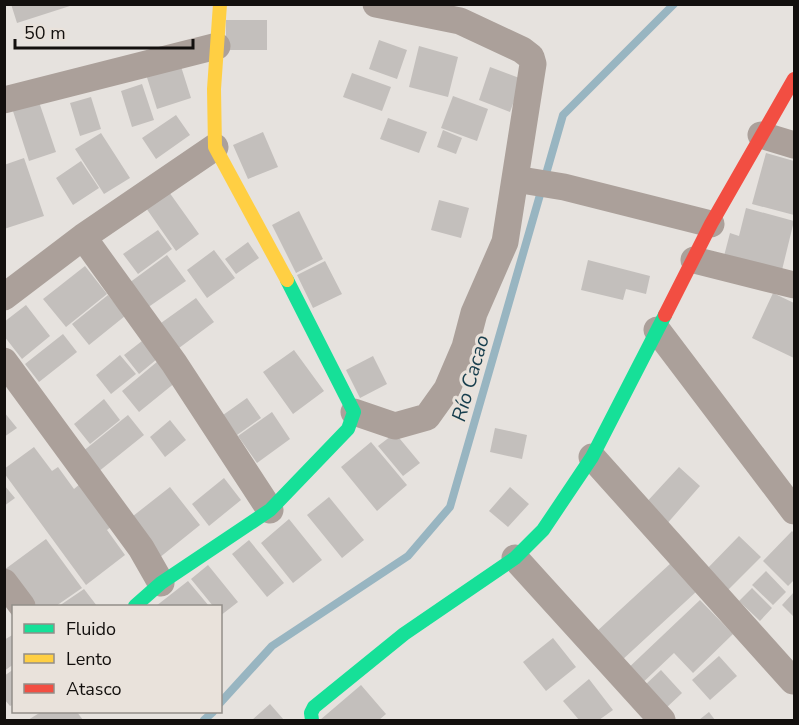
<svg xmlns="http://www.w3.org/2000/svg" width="799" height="725" font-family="'Nunito Sans',sans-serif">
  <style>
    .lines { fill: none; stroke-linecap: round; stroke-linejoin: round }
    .stream { stroke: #98b5c1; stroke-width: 8 }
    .building { fill: #c3bfbc }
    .street { stroke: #aba09a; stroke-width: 27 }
    .fast { stroke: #16e098; stroke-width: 14 }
    .slow { stroke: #ffcf43; stroke-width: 14 }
    .jam { stroke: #f24e42; stroke-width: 14 }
    .labels { text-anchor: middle; stroke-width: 6; stroke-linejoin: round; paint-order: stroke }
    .water-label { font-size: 20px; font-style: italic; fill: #173e4d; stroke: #e9e2db }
  </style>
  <rect width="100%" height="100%" fill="#e6e2de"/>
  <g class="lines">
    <path class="stream" d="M220,703L272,646L408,556L450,507L563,115L674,4
      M204,720L213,712"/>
  </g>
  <path class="building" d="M11,4H73V5L17,23Z
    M226,20H267V50H226Z
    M379,40L407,50L397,79L369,69Z
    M419,46L458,57L448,97L409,87Z
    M178,57L191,98L157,109L144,68Z
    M490,67L522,79L510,112L479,100Z
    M352,73L391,87L382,111L343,97Z
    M142,84L154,120L132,127L121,91Z
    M453,96L488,109L477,141L441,128Z
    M91,97L101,129L80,136L70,103Z
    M38,99L56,152L29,161L12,108Z
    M176,115L190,135L156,159L142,138Z
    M388,118L427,132L419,153L380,139Z
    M443,130L462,138L456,154L437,147Z
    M263,132L278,167L248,179L233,145Z
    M101,133L130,178L104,194L75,149Z
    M766,153L794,161V215L752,204Z
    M24,158L44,216L4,229V165Z
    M81,161L99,188L73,205L56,178Z
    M169,192L199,234L176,251L146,208Z
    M439,200L469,208L461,238L431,230Z
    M746,208L794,221L782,270L724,256L730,233L739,236Z
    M299,211L323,259L296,273L272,225Z
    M158,230L172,249L138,274L123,254Z
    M248,242L259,258L236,274L225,259Z
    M214,250L235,278L207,298L187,270Z
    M167,255L186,281L147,308L129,283Z
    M588,260L650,276L646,294L626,289L623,300L581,290Z
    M325,261L342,294L313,308L297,275Z
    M85,266L107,294L66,327L43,299Z
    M773,293L794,303V358L752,338Z
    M108,295L125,316L89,345L72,324Z
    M196,298L214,322L179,348L161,323Z
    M26,305L50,336L22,359L4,336V322Z
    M63,334L77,352L39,382L25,364Z
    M142,341L157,359L139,374L124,355Z
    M294,350L324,391L293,414L263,372Z
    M120,355L136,374L111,394L96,375Z
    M373,356L387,384L360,398L346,370Z
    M158,361L176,382L139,412L122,391Z
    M247,398L261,418L237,435L223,415Z
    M104,399L120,420L90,444L74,424Z
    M4,412L17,428L4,437Z
    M272,412L290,439L257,463L238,436Z
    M128,415L144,435L98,472L82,452Z
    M170,420L186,440L165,457L150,437Z
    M495,428L527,435L522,459L490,452Z
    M395,433L420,463L403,476L378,446Z
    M371,442L407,485L377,511L341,467Z
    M34,447L52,471L58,467L74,489L80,484L112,526L107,530L125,555L86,585L4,473V469Z
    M679,467L700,486L665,526L643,506Z
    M224,478L241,500L209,526L192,504Z
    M4,485L15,498L4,506Z
    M170,487L200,525L159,558L128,520Z
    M510,487L529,504L508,527L489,511Z
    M329,497L364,540L342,558L307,515Z
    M289,519L322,560L293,583L261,543Z
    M792,531L794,533V580L788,586L763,561Z
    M739,536L761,557L724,594L703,573Z
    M46,539L82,588L56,606H29L4,570Z
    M249,540L284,583L267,597L232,554Z
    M671,563L697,591L621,661L595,633Z
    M208,565L238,602L220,616V606H213L191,579Z
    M766,571L786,592L773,605L752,585Z
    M188,581L209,606H156Z
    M752,588L772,608L760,621L739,601Z
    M84,589L97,606H59Z
    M794,592V617L782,605Z
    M700,600L733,634L693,673L674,653L637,688L623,673Z
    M14,634V664L4,671V640Z
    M553,638L576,667L546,691L523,662Z
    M719,656L737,676L710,700L692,680Z
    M14,669V704L10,706L4,699V676Z
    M661,670L682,693L665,709L644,686Z
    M589,679L613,710L599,720H579L563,701Z
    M361,685L386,714L379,720H320Z
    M270,704L284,720H252Z
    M41,712H77L83,720H28Z
    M709,712L715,720H699Z"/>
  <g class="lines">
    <path class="street" d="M4,100L217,46
      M761,135L794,145
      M515,179L564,187L711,224
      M83,237L174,363L270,510
      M694,260L794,285
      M4,297L83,237L215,147
      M657,330L794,511
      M4,361L141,548L161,583
      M354,412L395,426L427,417L447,389L465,347L474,313L505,242L533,64L531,57L522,50L460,21L376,4
      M592,457L793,681
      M515,558L662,720
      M4,582L22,606"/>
    <path class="fast" d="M135,606L161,583L270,510L348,429L354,412L287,280
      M312,720L311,713L314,707L404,634L515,558L543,530L592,457L665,315"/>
    <path class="slow" d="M220,4L214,89L215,147L287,280"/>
    <path class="jam" d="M665,315L711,224L794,79"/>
  </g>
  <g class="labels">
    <g class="water-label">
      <text transform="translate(470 378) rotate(-74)" y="7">Río Cacao</text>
    </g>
  </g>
  <rect width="799" height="725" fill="none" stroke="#13100e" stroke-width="12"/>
  <rect x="12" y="605" width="210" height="108" fill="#e9e2db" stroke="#938e89" stroke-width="1.5"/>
  <rect x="24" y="624" width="30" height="9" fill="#16e098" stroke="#938e89" stroke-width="1.5"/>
  <text x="66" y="635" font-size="18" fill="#13100e">Fluido</text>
  <rect x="24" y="654" width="30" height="9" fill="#ffcf43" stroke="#938e89" stroke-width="1.5"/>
  <text x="66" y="665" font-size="18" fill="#13100e">Lento</text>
  <rect x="24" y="684" width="30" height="9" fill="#f24e42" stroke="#938e89" stroke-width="1.5"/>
  <text x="66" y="695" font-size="18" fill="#13100e">Atasco</text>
  <path d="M15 39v9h178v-9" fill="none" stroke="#13100e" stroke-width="3"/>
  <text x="24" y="39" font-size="18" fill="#13100e" stroke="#e9e2db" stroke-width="4.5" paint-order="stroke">50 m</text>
</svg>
